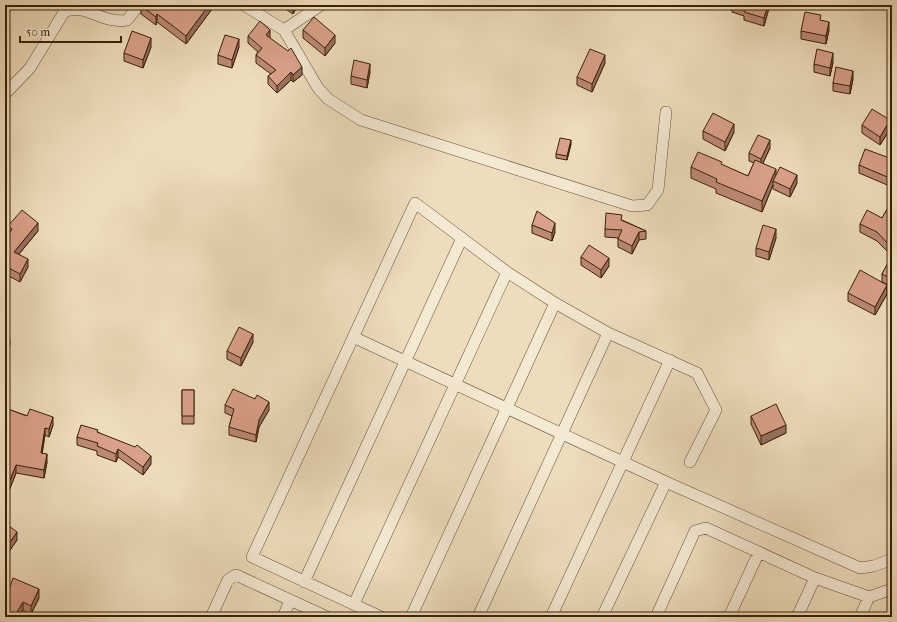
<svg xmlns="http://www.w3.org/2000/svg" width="897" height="622" font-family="'IM FELL French Canon',serif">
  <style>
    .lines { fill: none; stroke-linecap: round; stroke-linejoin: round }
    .minor-casing { stroke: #674f34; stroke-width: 12 }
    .minor { stroke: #f4e9d3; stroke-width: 11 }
    .wall { fill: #bb8a76; stroke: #3a2007 }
    .shaded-wall { fill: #987160; stroke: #3a2007 }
    .building { fill: #d9a189; stroke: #3a2007 }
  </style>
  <rect width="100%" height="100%" fill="#eeddbc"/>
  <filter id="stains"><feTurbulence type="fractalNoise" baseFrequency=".005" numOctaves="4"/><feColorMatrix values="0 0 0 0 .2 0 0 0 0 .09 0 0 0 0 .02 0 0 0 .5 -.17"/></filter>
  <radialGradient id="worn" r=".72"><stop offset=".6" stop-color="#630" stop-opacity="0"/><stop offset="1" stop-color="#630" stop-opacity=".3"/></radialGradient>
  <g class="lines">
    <g class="minor-casing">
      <path id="minor" d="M244,5L284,30L318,88L328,99L361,120L632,206L647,205L658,190L666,112
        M284,30L321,5
        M5,94L30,68L64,12C84,2 104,25 127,20L139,5
        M353,337L666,482
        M304,582L462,238
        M354,604L507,272
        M211,617L228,580L236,575L327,617
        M283,617L290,601
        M381,617L252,557L415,203L507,272L555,303L608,333L697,373L716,410L690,462
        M411,617L555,303
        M478,617L608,333
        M551,617L670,360
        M602,617L666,482L860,568L874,566L892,559
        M656,617L695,531L706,528L815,578L869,597L892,589
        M729,617L759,552
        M797,617L815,578
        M860,617L869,597"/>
    </g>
    <use href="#minor" class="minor"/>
  </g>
  <path class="wall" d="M215,5L186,44L157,22L156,25L141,14V6Z
    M284,5H298L293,14L284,8Z
    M732,5H769V8L764,26L744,20V16L732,12Z
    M821,20L829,30L826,44L801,39V31Z
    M303,30L335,43L325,56L303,38Z
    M248,36L270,38L302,75L293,82L291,80L277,93L268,84V76L271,74L256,63V55L258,52L248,43Z
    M151,47L143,68L124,61V53Z
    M239,47L232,68L218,64V55Z
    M833,62L830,76L814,72V64Z
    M605,63L592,92L577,85V77Z
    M370,72L367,88L351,84V76Z
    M853,79L850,94L833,91V83Z
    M862,125L890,129L880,145L862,133Z
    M703,131L734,132L725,151L703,139Z
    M571,144L567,160L556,158V154Z
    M770,148L763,163L776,176L797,183L790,197L773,189V185L762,212L716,193V189L691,178V167L722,165L748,176L754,163L749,161V153Z
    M892,159V187L859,173V165Z
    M892,201V287L882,282V274L892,256L877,241L860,232V224L882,218Z
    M622,220L646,231V239L639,240L632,254L618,247V238L605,237V229Z
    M532,225L555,232L552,241L532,233Z
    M8,226L38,231L19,254L28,267L20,282L5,274V241L9,235L8,234Z
    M776,238L769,260L756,256V248Z
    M581,257L609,266L601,278L581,265Z
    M848,293L887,294L875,315L848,301Z
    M253,342L241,366L227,359V351Z
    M182,390H194V424H182Z
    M225,405L269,410L259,427L256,442L229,435V427L232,416L225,413Z
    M5,408L53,425L49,437L45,435L42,453L47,462L44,478L16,473L5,501Z
    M751,416L786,433L761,445L751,424Z
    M98,432L151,464L143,475L118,457L116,462L97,455V451L77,445V437Z
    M5,523L17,540L8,553L5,551Z
    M39,598L31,614L23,610L19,617H5V602Z"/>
  <path class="shaded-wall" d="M209,5H215L186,44V36Z
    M294,5H298L293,14V6Z
    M768,5H769V8L764,26V18Z
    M157,14V22L156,25V17Z
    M829,22V30L826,44V36Z
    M270,30V38L266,42V35Z
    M335,35V43L325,56V48Z
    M151,38V47L143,68V60Z
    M239,39V47L232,68V60Z
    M833,53V62L830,76V68Z
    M605,55V63L592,92V84Z
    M370,64V72L367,88V80Z
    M302,67V75L293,82V75Z
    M853,71V79L850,94V86Z
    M291,72V80L277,93V86Z
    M890,120V129L880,145V137Z
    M734,124V132L725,151V142Z
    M571,140V144L567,160V156Z
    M770,140V148L761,167V159Z
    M776,169V180L773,181V185L762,212V201Z
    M797,175V183L790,197V189Z
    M38,223V231L14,260V252Z
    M555,223V232L552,241V233Z
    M776,229V238L769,260V252Z
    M639,232V240L632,254V246Z
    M609,258V266L601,278V270Z
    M28,259V267L20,282V274Z
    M887,285V294L875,315V307Z
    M253,334V342L241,366V358Z
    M10,341V345L5,355V350Z
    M269,402V410L259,427L256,442V435L259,420Z
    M53,417V425L49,437V429Z
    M786,425V433L761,445V436Z
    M45,428V435L41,461V453Z
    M118,449V457L116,462V454Z
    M47,454V462L44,478V470Z
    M151,456V464L143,475V467Z
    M16,465V473L5,501V493Z
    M17,532V540L8,553V545Z
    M39,589V598L31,614V606Z
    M23,602V610L19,617H14Z"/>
  <path class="building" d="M141,5H209L186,36L157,14L156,17L141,6Z
    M734,5H768L764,18L744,12L745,8Z
    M805,12L821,15L820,20L829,22L826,36L801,31Z
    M314,17L335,35L325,48L303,30Z
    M260,21L270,30L266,35L288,51L291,48L302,67L293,75L291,72L277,86L268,76L276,70L256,55L262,48L248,36Z
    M132,31L151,38L143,60L124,53Z
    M225,35L239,39L232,60L218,55Z
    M590,49L605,55L592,84L577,77Z
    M817,49L833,53L830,68L814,64Z
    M354,60L370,64L367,80L351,76Z
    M836,67L853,71L850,86L833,83Z
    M872,109L890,120L880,137L862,125Z
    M713,113L734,124L725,142L703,131Z
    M758,135L770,140L761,159L749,153Z
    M560,138L571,140L567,156L556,154Z
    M865,149L892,159V179L859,165Z
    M698,152L722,162L721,164L748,176L755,160L776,169L762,201L716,182L717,179L691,167Z
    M780,167L797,175L790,189L773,181Z
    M892,201V248L877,232L860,224L867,210L882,218Z
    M22,210L38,223L14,252L28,259L20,274L5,266V241L12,229L8,226Z
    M537,211L555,223L552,233L532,225Z
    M606,213L622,215L621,220L646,231L639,232L632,246L618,239L622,230L605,229Z
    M763,225L776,229L769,252L756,248Z
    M589,245L609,258L601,270L581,257Z
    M892,255V279L882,274Z
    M860,270L887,285L875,307L848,293Z
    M239,327L253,334L241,358L227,351Z
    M5,338L10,341L5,350Z
    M233,389L255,399L257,395L269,402L259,420L256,435L229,427L234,409L225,405Z
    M182,390H194V416H182Z
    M776,404L786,425L761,436L751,416Z
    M5,408L27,416L30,409L53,417L49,429L45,428L41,453L47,454L44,470L16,465L5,493Z
    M81,425L98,430L97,432L135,447L137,445L151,456L143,467L118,449L116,454L97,446L98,443L77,437Z
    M5,523L17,532L8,545L5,543Z
    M13,578L39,589L31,606L23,602L14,617H5V602Z"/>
  <rect width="897" height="622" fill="none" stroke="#eeddbc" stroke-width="20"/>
  <rect x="6" y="6" width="885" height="610" fill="none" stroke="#3a2007" stroke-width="2"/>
  <rect x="10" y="10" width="877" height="602" fill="none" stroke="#3a2007"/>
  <path d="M20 36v6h101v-6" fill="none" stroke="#3a2007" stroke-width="2"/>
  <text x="26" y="36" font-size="12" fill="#3a2007" stroke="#f4e9d3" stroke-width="3" paint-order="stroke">50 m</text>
  <rect width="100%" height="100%" filter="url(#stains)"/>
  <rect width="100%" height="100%" fill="url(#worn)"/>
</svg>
